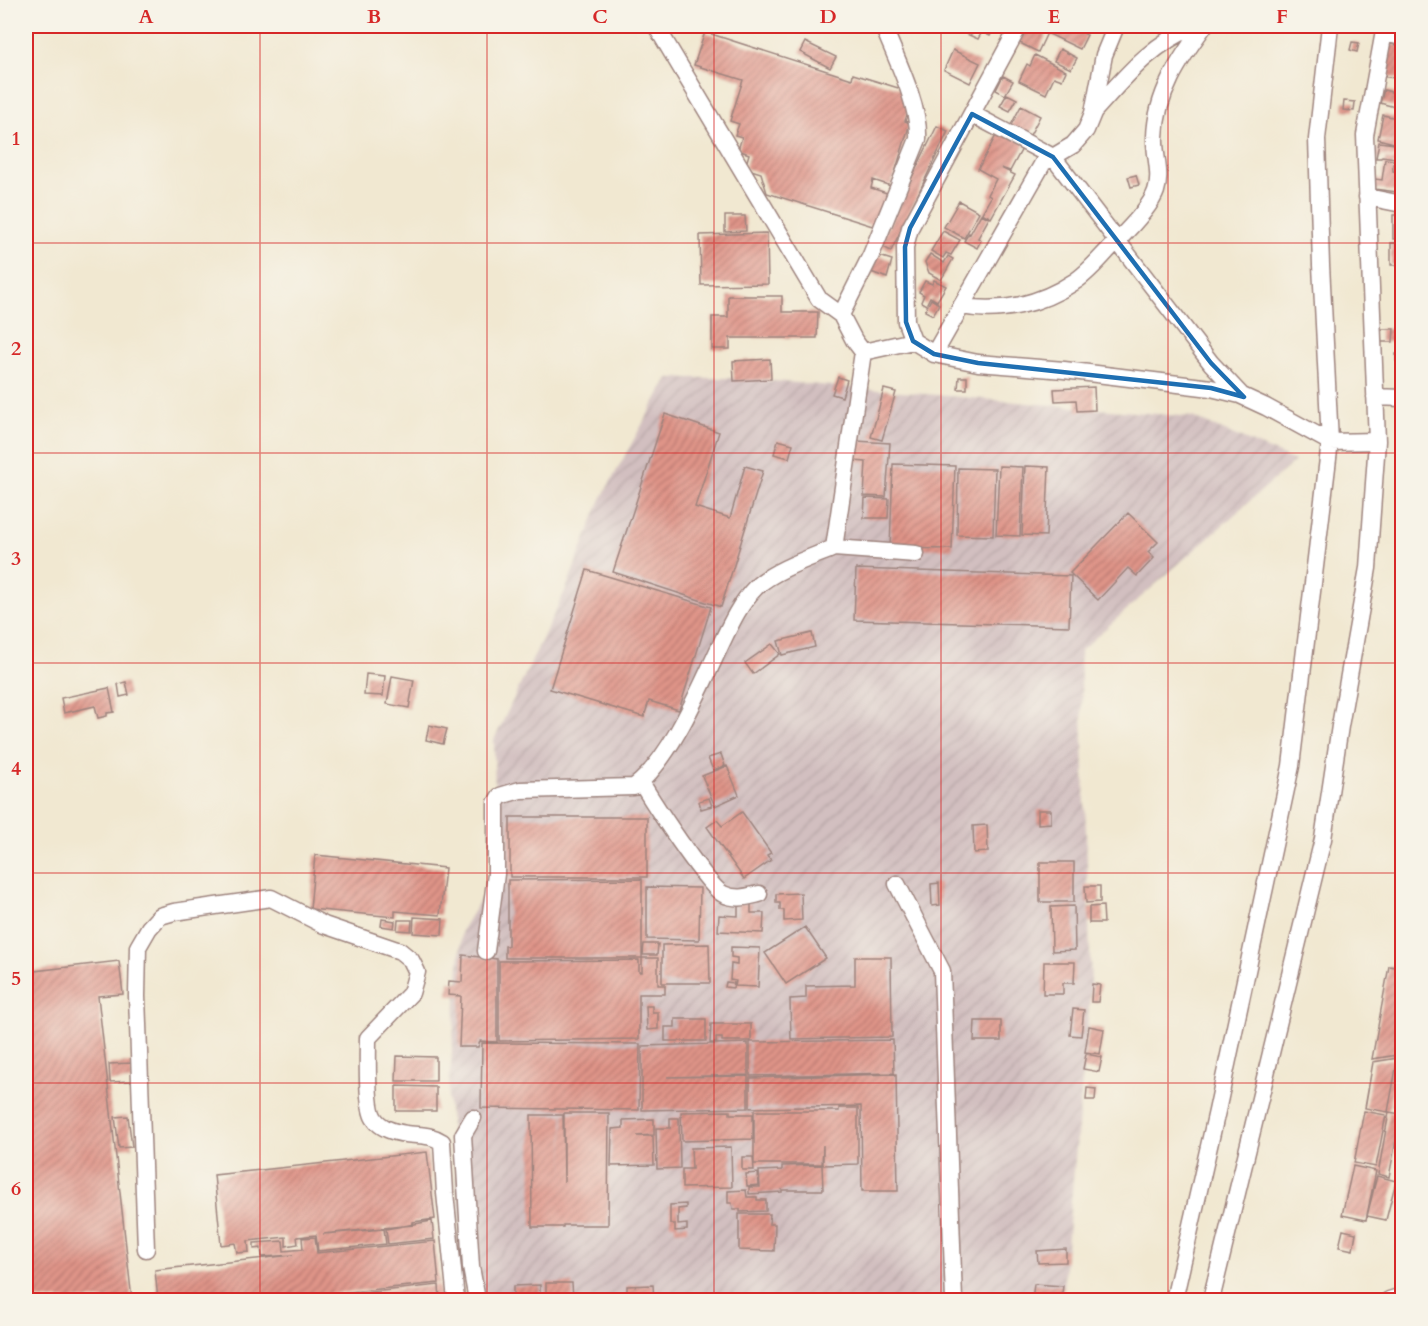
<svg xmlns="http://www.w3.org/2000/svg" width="1428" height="1326" font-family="Cardo,serif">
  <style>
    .industrial { fill: url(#industrial-furrows) }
    .building { fill: url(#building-hatch) }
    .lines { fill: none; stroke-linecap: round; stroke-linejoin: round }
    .minor-casing { stroke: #9e847e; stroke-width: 19 }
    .minor { stroke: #fff; stroke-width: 16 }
    .marked { fill: none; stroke: #1f6fb2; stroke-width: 4.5; stroke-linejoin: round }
    .grid { fill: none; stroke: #d62828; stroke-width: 1.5; stroke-opacity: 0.55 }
    .neatline { fill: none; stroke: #d62828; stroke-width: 2 }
    .grid-label { font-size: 20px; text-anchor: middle; font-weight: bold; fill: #d62828 }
  </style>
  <defs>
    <pattern id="industrial-furrows" width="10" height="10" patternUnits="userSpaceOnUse" patternTransform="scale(1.5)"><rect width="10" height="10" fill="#d2bfc0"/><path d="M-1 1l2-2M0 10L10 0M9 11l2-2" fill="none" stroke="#b6a4a5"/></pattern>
    <pattern id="building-hatch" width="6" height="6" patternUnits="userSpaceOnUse" patternTransform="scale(1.5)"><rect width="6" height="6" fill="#df9488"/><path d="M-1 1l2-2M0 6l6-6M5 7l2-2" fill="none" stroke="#b7786f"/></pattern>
  </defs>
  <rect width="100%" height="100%" fill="#f7f3e8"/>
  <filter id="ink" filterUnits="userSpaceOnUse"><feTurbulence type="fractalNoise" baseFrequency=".0167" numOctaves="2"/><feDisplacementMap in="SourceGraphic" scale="12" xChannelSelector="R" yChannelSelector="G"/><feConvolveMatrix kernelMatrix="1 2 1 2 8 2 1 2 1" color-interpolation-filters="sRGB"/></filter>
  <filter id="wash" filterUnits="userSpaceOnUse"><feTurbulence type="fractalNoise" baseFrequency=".008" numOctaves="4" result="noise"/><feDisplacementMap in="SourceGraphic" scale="24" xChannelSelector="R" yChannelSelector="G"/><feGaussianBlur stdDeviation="1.35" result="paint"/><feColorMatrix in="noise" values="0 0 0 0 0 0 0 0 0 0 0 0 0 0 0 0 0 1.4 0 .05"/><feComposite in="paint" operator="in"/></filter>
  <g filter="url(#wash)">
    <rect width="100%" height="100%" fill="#f1e8d1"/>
    <path class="industrial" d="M668,378H738L1192,417L1295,461L1080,651L1091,985L1062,1300H472L465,1269L448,1099L462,930L496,874L494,740L566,589L601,499Z"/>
    <g id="blocks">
      <path class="building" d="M968,26H992L991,27L994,29L990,36L982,32L978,39L964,33Z
        M1022,26H1037L1049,32L1052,26H1069L1087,35L1080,49L1047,33L1038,52L1020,43L1021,40L1016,37Z
        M1075,26H1092L1088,32Z
        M705,32L852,79L853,74L908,91L904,104L910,106L905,121L910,123L891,186L873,180L871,188L890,194L879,228L767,193L761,173L745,168L749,154L738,150L742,137L735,135L739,124L730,121L743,80L694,65Z
        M805,42L836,57L830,68L800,52Z
        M1352,42L1359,43L1357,52L1350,50Z
        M1385,43L1402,46V79L1380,76Z
        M1060,49L1077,58L1071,69L1054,61Z
        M953,50L980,63L970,83L944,70Z
        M1035,55L1066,71L1062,80L1054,77L1046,94L1019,81L1027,64L1030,66Z
        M1003,76L1013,81L1005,95L996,90Z
        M1384,90L1402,95V109L1380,103Z
        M1007,94L1017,99L1010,111L1000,106Z
        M1344,101L1355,102L1354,111L1343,110Z
        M1021,106L1040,116L1028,139L1009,129Z
        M1383,115L1402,119V145L1378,139Z
        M937,126L948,131L891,251L879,245Z
        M999,130L1025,143L1010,171L1001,168L1015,175L991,218L982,213L991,197L988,195L996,179L978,169Z
        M1379,142L1402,145V159L1382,156L1381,158H1376Z
        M1385,159L1399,161V165L1393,164V171L1401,172L1398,192L1374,189L1375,179L1382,180Z
        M1136,175L1139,185L1131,187L1128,177Z
        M959,201L979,212L964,238L944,227Z
        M981,214L989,218L978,238L981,240L977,248L964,241L969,233L970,234Z
        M1393,215H1402V239H1393Z
        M725,216H745L746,231L725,232Z
        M943,231L960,240L951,255L946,253L943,258L931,251Z
        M767,233L768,284L701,285L700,235Z
        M1398,241H1402V252H1398V265H1391V243H1398Z
        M930,254L944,263L948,256L953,259L941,280L929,273L925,262Z
        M876,255L892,260L887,278L871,272Z
        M934,280L946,286L937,301L930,297L926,305L921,302L924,295L919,292L925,281L932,284Z
        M728,296H782V312H818L817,338H730V349H712V317H728Z
        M931,299L939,304L933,315L925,311Z
        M1380,329H1394L1393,342H1380Z
        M1396,354H1402V361H1396Z
        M770,359L771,379L734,381L733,361Z
        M838,377L847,380L842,397L832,394Z
        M959,377H967V389H958Z
        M1094,387L1095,410L1077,411L1076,400L1055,401L1054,389Z
        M884,389L896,392L882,440L871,437Z
        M665,414L719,432L695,507L730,518L745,466L763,471L721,607L613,572Z
        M778,440L793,444L789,458L774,454Z
        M856,441L890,443L886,497L864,496L866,462L854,461Z
        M893,464L955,466L952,549L890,548Z
        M999,466L1023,467L1020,536L996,535Z
        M1025,466L1049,467L1046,536L1022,535Z
        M958,468L995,469L993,536L957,535Z
        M865,498L889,499L888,518H864Z
        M1128,513L1158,542L1148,552L1154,558L1137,576L1128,568L1098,600L1070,573Z
        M856,569L1071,576L1069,626L854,620Z
        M587,570L711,607L679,710L649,701L644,717L550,689Z
        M812,633L815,647L782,655L778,641Z
        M772,644L780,654L753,674L745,663Z
        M366,674L385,676L383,696L364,695Z
        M392,676L414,680L409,708L387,704Z
        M126,682L129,695L120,697L118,684Z
        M109,688L114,712L107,713V716L98,718L95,706L64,713L61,698Z
        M429,725L447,729L443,744L426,740Z
        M721,754L725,766L713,770L708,758Z
        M727,766L739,795L715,806L702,776Z
        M709,798L712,806L701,809L699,801Z
        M1038,810H1051V823L1038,824Z
        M742,812L771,853L767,855L771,860L744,879L707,827L717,820L722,826Z
        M510,817H647V877H510Z
        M987,825L988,852L974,853L973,826Z
        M315,855L445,868L440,915L395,911V917L310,909Z
        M1040,862H1074V902H1040Z
        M642,879V958H505V946H508V880Z
        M939,883L940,905L932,906L931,884Z
        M1085,886H1100V902L1086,903Z
        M647,887L700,888L699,940L647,939Z
        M801,893L802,920L784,921V910H780V903H776V894Z
        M738,903L751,904V913H764L763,933L718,931L719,915L738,916Z
        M1074,906L1075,950L1052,951L1051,907Z
        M1103,906L1104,923H1089V907Z
        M414,917L443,919L442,935L413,933Z
        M382,919L395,921L394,928L381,926Z
        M398,920H412L411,931L397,930Z
        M805,927L826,958L786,984L765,953Z
        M644,944H658L657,955H643Z
        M709,944L710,983H662V945Z
        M731,947L760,948L758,987L735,986L736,981L730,980L731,964L737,965V958L731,957Z
        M463,955L497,959V1042L480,1041L478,1047H459L461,996L448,995L449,981L462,982Z
        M855,957H891L892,1037L791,1039L790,999L806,998V986L855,985Z
        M642,958H658V985H665V994H639V1039L499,1041V961L639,960V972H642Z
        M119,961L123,994L98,996L132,1300H26V972Z
        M1044,962H1075L1074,983H1063V994H1043Z
        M1389,966L1402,968V1026L1397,1055L1372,1059Z
        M726,982L734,983L733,988L725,987Z
        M1092,984L1100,985L1098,1002H1091Z
        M646,1006H652V1012H658V1029L647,1030Z
        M1073,1009L1084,1010L1081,1036L1070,1035Z
        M675,1019H706V1041H665V1027H675Z
        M975,1021H1001V1041H974Z
        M711,1024H751V1041H722V1038H716V1043H710Z
        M1089,1026L1104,1029L1100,1054L1085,1052Z
        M893,1040L894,1073L750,1076V1042Z
        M482,1043L640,1044L639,1110L481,1108Z
        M748,1043V1075L667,1077L748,1076V1108L642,1110V1046Z
        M1086,1054L1102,1057L1099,1072L1083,1069Z
        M397,1056L436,1057V1081H396Z
        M1398,1058L1388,1112L1365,1108L1373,1062Z
        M132,1063V1081L110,1082L109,1064Z
        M896,1074L898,1191H862L861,1106L750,1108V1078Z
        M1402,1085V1109L1397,1108Z
        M396,1086L436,1087V1111H396Z
        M1087,1088L1096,1089L1095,1100H1086Z
        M839,1108H858V1164L823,1165V1145L822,1164H754V1111H839Z
        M730,1111V1114H753V1139L682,1141L681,1112Z
        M1364,1111L1386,1115L1376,1167L1354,1163Z
        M1389,1112L1401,1114L1389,1177L1378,1174Z
        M564,1113H609L608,1225H563V1227H532L531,1115H563L564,1182Z
        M128,1116L132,1147L119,1148L115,1117Z
        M670,1118H679L680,1168L657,1169L656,1128H670Z
        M654,1119V1135L637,1136H653L654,1165L611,1166L612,1129L623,1128V1120Z
        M731,1147L732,1187L682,1188V1169H692L691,1148Z
        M427,1152L435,1219L413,1222V1225L323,1234L384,1229L386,1244L318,1251L316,1235L297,1237L298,1244L286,1246V1237L248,1241L249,1252L237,1253L235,1243L221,1245L214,1175Z
        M742,1157H753L754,1170H742Z
        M822,1165L823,1190H782V1192L749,1194V1187H760L759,1171L782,1170V1166Z
        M1353,1166L1376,1171L1366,1220L1342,1215Z
        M758,1173L759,1185L747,1186L746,1174Z
        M1377,1176L1396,1181L1386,1220L1367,1216Z
        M746,1190L747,1197H757V1200H766V1211L740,1212V1209H733L732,1203H728V1191Z
        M686,1204V1208L678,1209V1225L687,1224V1230L675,1231V1224H670V1205Z
        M739,1214H770L769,1224H775L774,1251L739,1250Z
        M432,1221L434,1239L388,1244L386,1229Z
        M1343,1230L1356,1233L1353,1250L1339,1247Z
        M315,1237L317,1253L435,1241L439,1283L270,1300H158L155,1270L293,1255L262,1257L261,1248L254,1249V1243L283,1241L284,1251L303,1249L302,1238Z
        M1066,1249V1262L1038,1263L1037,1251Z
        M546,1283H572L573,1298H546Z
        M1034,1284L1063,1286L1061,1300H1032Z
        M439,1285L440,1300H305V1299Z
        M540,1285V1300H513V1286Z
        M653,1285L654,1300H627V1286Z"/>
    </g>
  </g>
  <g filter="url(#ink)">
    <use href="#blocks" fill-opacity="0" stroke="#9e847e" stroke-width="1.5"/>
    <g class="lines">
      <g class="minor-casing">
        <path id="minor" d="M656,26L819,299L841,315
          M1019,26L910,228L905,247L906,322L913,341L934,354L978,363L1064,370L1211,388L1240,395L1266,407L1330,442L1377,441
          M1383,33L1402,37
          M1094,111C1126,76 1150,45 1195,26
          M972,114L1053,157L1211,363L1241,395
          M1367,197L1402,204
          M961,306C1000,314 1041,304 1074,282C1090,272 1103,254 1117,241C1128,230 1151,206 1156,191C1162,173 1154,155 1155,137C1156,94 1180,59 1204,26
          M863,352L854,340L841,315L871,255L918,139C920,106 896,58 883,26
          M934,354L1043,163L1073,145L1086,130L1093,113L1104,55L1116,26
          M1375,397L1402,398
          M834,548L916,554
          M641,782C652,801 708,887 723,894C736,900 746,897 759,894
          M897,884L942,971L954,1300
          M486,951L496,874V803L500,796L520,790L634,787C671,760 702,684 722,642C731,623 741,602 756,587C774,570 810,558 834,548L863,352L913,341
          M473,1118L463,1135L471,1267L477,1300
          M146,1249L137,996L138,947L149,928L160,916L174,912L271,898L324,925L400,951L411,960L417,972L411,993L368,1038C368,1054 366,1106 374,1118C381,1129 394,1132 406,1134C420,1136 430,1134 442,1142L445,1193L456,1300
          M1174,1300L1217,1111L1291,766L1330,442L1321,265L1317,139L1330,26
          M1211,1300L1323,839L1340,726L1368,568L1377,441L1365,135L1385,26
          M1389,1300L1402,1296"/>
      </g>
      <use href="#minor" class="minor"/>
    </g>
  </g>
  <path class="marked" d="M972,114L1053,157L1211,363L1244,397L1211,388L978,363L934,354L913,341L906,322L905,247L910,228Z"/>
  <path class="grid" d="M260,26V1300M487,26V1300M714,26V1300M941,26V1300M1168,26V1300M26,243H1402M26,453H1402M26,663H1402M26,873H1402M26,1083H1402"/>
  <rect width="1428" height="1326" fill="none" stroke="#f7f3e8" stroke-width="66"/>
  <rect x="33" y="33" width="1362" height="1260" class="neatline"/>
  <g class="grid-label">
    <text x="146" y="23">A</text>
    <text x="374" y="23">B</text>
    <text x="600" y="23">C</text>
    <text x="828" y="23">D</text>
    <text x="1054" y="23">E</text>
    <text x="1282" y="23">F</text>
    <text x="16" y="145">1</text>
    <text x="16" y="355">2</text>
    <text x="16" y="565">3</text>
    <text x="16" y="775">4</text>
    <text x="16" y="985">5</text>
    <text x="16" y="1195">6</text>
  </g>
</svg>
